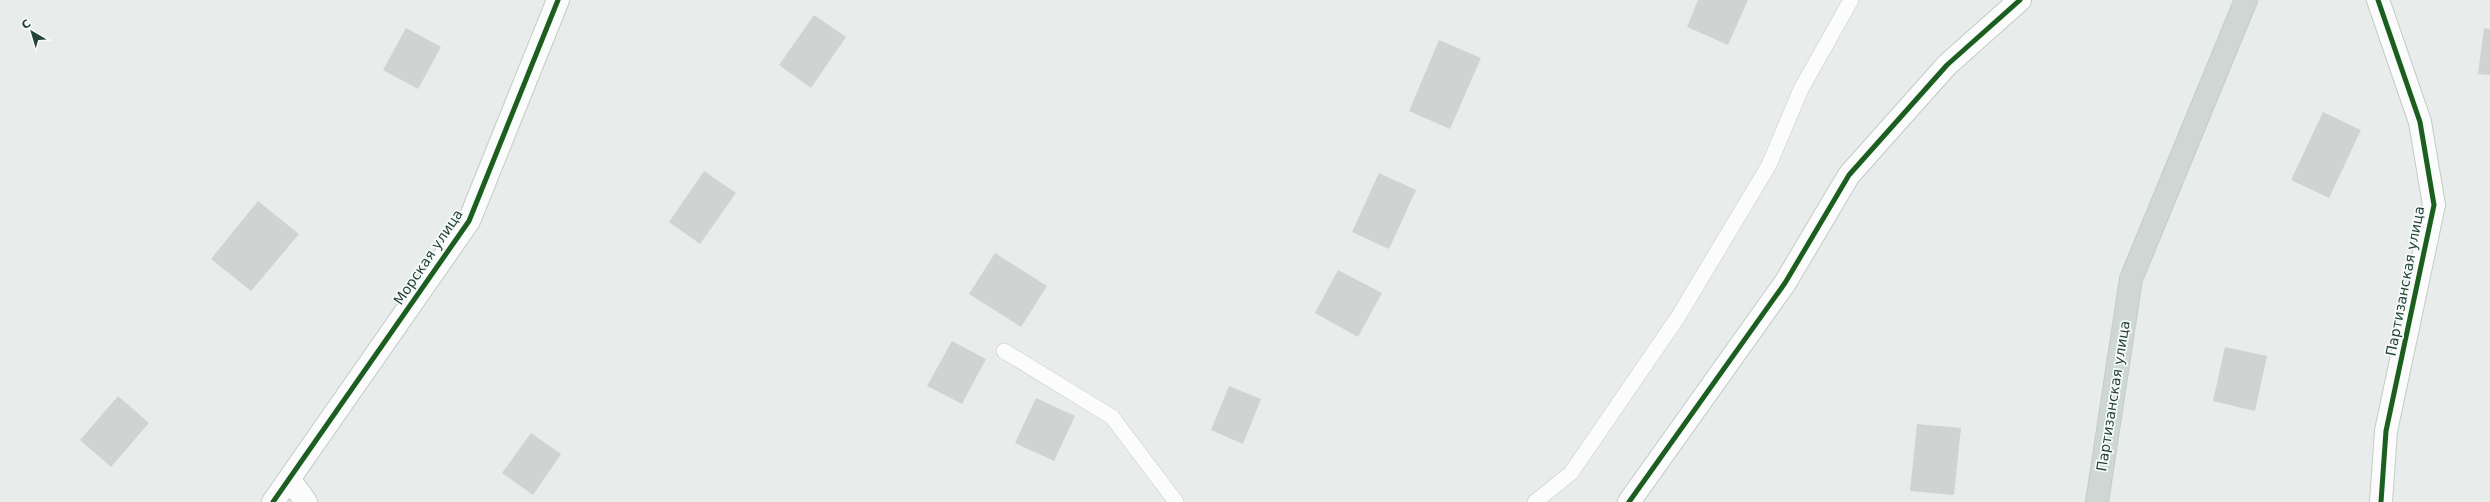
<svg xmlns="http://www.w3.org/2000/svg" width="2490" height="502" font-family="'DejaVu Sans',sans-serif">
  <style>
    .building { fill: #cfd4d2 }
    .lines { fill: none; stroke-linecap: round; stroke-linejoin: round }
    .service-casing { stroke: #c5cac8; stroke-width: 16 }
    .minor-casing { stroke: #c5cac8; stroke-width: 24 }
    .primary-casing { stroke: #c3ccc9; stroke-width: 24 }
    .service { stroke: #fcfcfc; stroke-width: 15 }
    .minor { stroke: #fcfcfc; stroke-width: 22 }
    .primary { stroke: #cfd7d5; stroke-width: 22 }
    .cycleway-casing { stroke: #f7fbf9; stroke-width: 8 }
    .cycleway { stroke: #1b5e20; stroke-width: 5 }
    .labels { text-anchor: middle; stroke-width: 3.5; stroke-linejoin: round; paint-order: stroke }
    .street-label { font-size: 14px; fill: #24423a; stroke: #f7fbf9 }
  </style>
  <rect width="100%" height="100%" fill="#e8edeb"/>
  <path class="building" d="M1698,0H1748L1728,45L1687,27Z
    M814,15L846,37L811,88L779,65Z
    M406,28L441,47L418,89L383,70Z
    M2484,28L2490,29V75L2478,74Z
    M1439,40L1481,58L1450,129L1409,111Z
    M2323,112L2361,130L2329,198L2291,180Z
    M704,171L736,193L700,244L669,222Z
    M1379,173L1416,190L1389,249L1352,232Z
    M258,201L299,234L251,291L211,259Z
    M995,253L1047,286L1021,327L969,294Z
    M1338,270L1382,293L1358,337L1315,313Z
    M952,341L986,359L962,404L927,386Z
    M2225,347L2267,356L2255,411L2213,401Z
    M1229,386L1261,399L1243,444L1211,430Z
    M118,396L149,423L111,467L80,440Z
    M1036,398L1075,416L1054,461L1015,443Z
    M1917,424L1961,428L1954,495L1910,491Z
    M531,433L561,454L533,495L502,473Z"/>
  <g class="lines">
    <g class="service-casing">
      <path id="service" d="M1004,351L1112,417L1176,502
        M1535,502L1571,473L1678,317L1769,165L1801,89L1851,0"/>
    </g>
    <g class="minor-casing">
      <path id="minor" d="M2378,0L2420,122L2434,205L2386,431L2381,502
        M290,480L306,502
        M273,502L469,221L558,0
        M1629,502L1785,283L1849,175L1947,65L2020,0"/>
    </g>
    <g class="primary-casing">
      <path id="primary" d="M2097,502L2131,279L2246,0"/>
    </g>
    <use href="#service" class="service"/>
    <use href="#minor" class="minor"/>
    <use href="#primary" class="primary"/>
    <g class="cycleway-casing">
      <path id="cycleway" d="M2378,0L2420,122L2434,205L2386,431L2381,502
        M273,502L469,221L558,0
        M1629,502L1785,283L1849,175L1947,65L2020,0"/>
    </g>
    <use href="#cycleway" class="cycleway"/>
  </g>
  <g class="labels">
    <g class="street-label">
      <text transform="translate(428 257) rotate(-56)" y="5">Морская улица</text>
      <text transform="translate(2405 281) rotate(-79)" y="5">Партизанская улица</text>
      <text transform="translate(2113 396) rotate(-81)" y="5">Партизанская улица</text>
    </g>
  </g>
  <g transform="translate(32 32) rotate(322)" stroke="#f7fbf9" stroke-width="3" paint-order="stroke">
  <path d="M0-3L7 15L0 10L-7 15Z" fill="#24423a"/>
  <text y="-6" font-size="11" font-weight="bold" text-anchor="middle" fill="#24423a">С</text>
  </g>
</svg>
